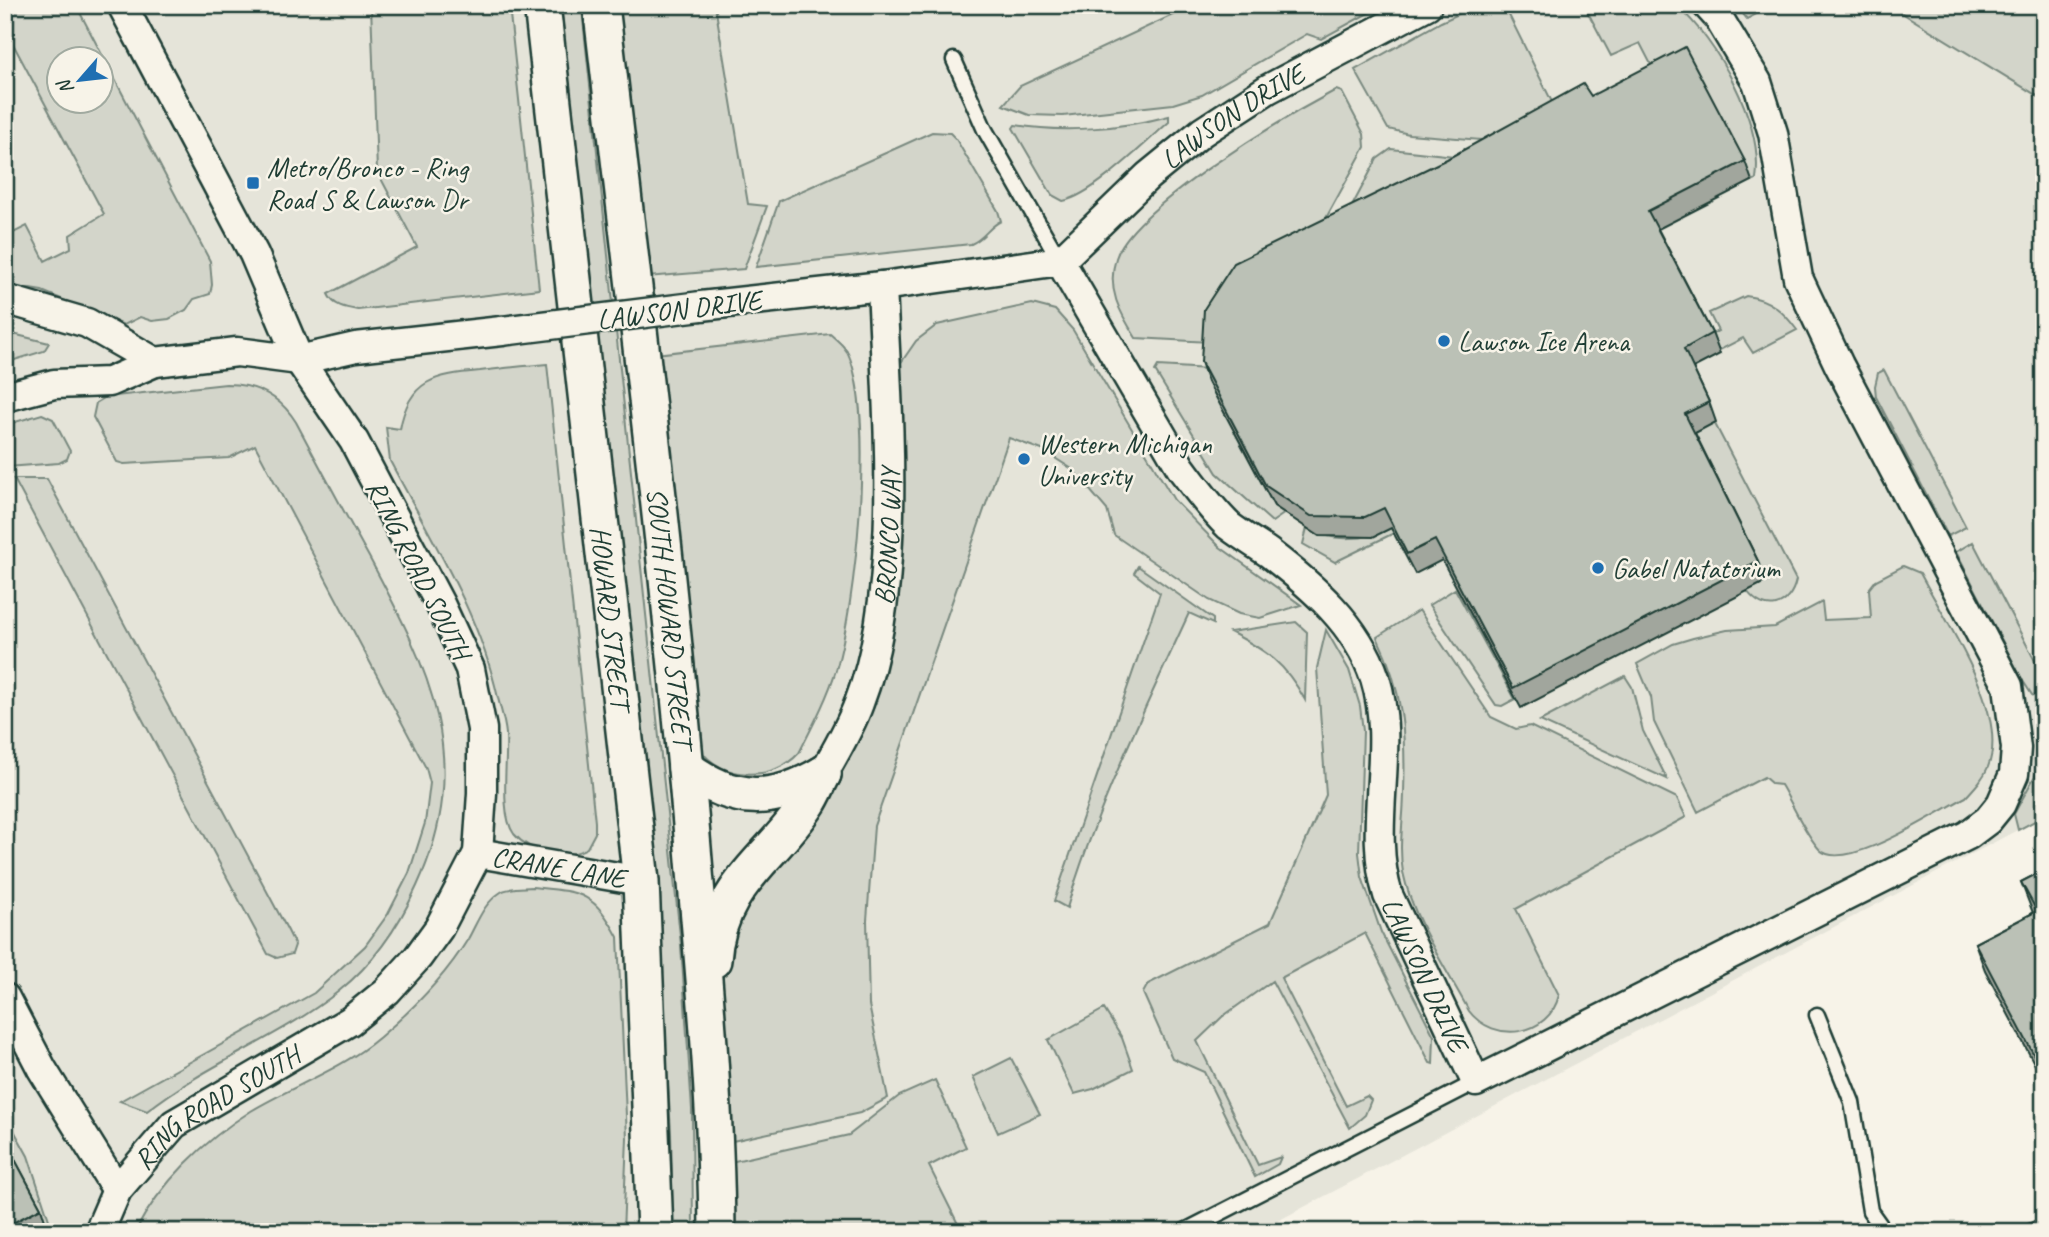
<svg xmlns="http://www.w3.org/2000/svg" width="2049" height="1237" font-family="Caveat,sans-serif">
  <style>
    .built { fill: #e5e4d9; fill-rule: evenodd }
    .green { fill: #d3d5ca; stroke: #79897f; stroke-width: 2; fill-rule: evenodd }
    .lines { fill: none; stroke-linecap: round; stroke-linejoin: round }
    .service-casing { stroke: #1f3d34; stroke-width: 19 }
    .minor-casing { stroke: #1f3d34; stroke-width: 33 }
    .tertiary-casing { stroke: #1f3d34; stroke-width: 40 }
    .service { stroke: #f7f3e8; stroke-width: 14 }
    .minor { stroke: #f7f3e8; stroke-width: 28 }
    .tertiary { stroke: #f7f3e8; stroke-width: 35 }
    .minor-bridge-casing { stroke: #1f3d34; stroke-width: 33; stroke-linecap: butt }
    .minor-bridge { stroke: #f7f3e8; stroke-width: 28 }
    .wall { fill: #a1a69d; stroke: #1f3d34; stroke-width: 2 }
    .building { fill: #bbc1b6; stroke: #1f3d34; stroke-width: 2 }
    .poi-dot { fill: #1f6fb2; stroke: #f7f3e8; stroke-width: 2.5 }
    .labels { text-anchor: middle; stroke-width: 5; stroke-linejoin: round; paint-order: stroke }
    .street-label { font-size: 28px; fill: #1f3d34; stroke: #f7f3e8 }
    .poi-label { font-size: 28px; fill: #1f3d34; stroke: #f7f3e8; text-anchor: start }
  </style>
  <rect width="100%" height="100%" fill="#f7f3e8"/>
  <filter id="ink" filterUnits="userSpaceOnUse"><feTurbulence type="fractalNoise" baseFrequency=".0143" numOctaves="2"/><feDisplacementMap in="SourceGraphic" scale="14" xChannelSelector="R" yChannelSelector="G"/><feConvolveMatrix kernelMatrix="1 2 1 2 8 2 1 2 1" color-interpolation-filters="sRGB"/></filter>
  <g filter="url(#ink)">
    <path class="built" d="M5,5H2036L2044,11V816L1257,1232H5ZM60,60H102V102H60Z"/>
    <path class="green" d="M5,5H76L210,261L212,285L210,294L194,299L186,310L169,319L152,321L140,317L124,325L42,291L5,285V237L27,226L45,261L71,248L70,235L104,214L5,29ZM60,60H102V102H60Z
      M371,5H509L539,289L358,310C346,308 333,306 328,294L417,247L377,171Z
      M561,5H582L583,19L681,945L692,1109L693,1232H673L671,1132L658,931Z
      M618,5H715L748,204L767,206L744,269L647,277Z
      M1194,5H1383L1321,39L1307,34L1202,95L1173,104L1063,116L1029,115L1003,105L1020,86Z
      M1478,5L1502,6L1507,11L1555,108L1493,141L1409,134L1388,129L1355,70L1441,22Z
      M1584,5H1676C1717,40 1764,124 1756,179L1752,181L1660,82L1640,43L1611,56Z
      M1736,5H1773L1747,19Z
      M1889,5H2030L2044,16V100Z
      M1336,90L1342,92L1364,134L1365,147L1320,229L1210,342L1136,338C1120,313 1106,289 1116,258C1132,207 1287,116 1336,90Z
      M1169,116V122C1145,143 1092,196 1063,201L1052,195L1013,128L1015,125C1064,133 1121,129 1169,116Z
      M932,132L950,133L956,139L998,211L1001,221C988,227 985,238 971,244L756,267L779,201Z
      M1391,149L1463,157L1334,240L1377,159Z
      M1746,296C1770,299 1783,311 1797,330L1753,353L1743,338L1718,351L1710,335L1718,331L1709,313Z
      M1032,304L1055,310L1073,330L1174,500L1220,547L1301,605L1260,618L1239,614L1209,600L1114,535L1107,510L1072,469L1042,450L1009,438L874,826L867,920L869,1005L888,1098L860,1113L728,1142L721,987L729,933L852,749L898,367L916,341L937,325Z
      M5,332L49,343L44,351L5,363Z
      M830,334C838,341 847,348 850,358C874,425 856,601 836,670C827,699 812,727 799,753C773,782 721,781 699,748L656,354Z
      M547,364L595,822V833L587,848C567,860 530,853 514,834C499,814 508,760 506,734C505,722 501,710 498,698C479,612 430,537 390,461L386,427L400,429C409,379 436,375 480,371C502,368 524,366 547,364Z
      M1158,366L1209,369V382L1274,506L1285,513L1272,522L1217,473L1155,371Z
      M1884,370L1966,527L1948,536L1876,397L1875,386L1878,373Z
      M226,384C256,384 280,396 296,422C320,467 344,512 369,557C429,669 475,760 417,886C399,926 374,963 339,991C280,1038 206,1064 147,1111L120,1101L314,993L365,946L388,914L409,873L425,823L430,783L426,768L255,445L229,458L124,464L117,462L93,417L96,403L106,397Z
      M42,414L53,419L70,451L67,459L59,463L7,467L5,425Z
      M1714,422L1796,580C1790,608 1765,615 1747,591L1765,581L1692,435Z
      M14,479H47L287,929L295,945L292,954L277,958L268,954Z
      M1307,528C1330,543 1368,540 1391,528L1394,533L1335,562L1303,544Z
      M1973,542L2044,678V701L2032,695L2023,681L1956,552Z
      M1138,566L1213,619V624L1189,613C1145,709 1097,806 1067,908L1054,901L1160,593L1134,573Z
      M1903,566L1920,573C1945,621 2010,712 1988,767C1983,779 1975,787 1966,797C1939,811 1845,874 1820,850C1806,836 1792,803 1781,785L1772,784L1764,777L1698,812L1654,722L1651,697L1637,664L1673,644L1693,638L1727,630L1775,627L1822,602L1824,620L1871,618L1869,589L1876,580Z
      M1455,589L1515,699L1502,706L1496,705L1429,605Z
      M1419,610L1491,717L1516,729L1530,726L1677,798L1686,817L1516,909L1559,995C1549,1037 1494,1044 1469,1011C1446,968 1413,921 1403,872C1398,845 1404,819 1404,792C1406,734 1403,690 1377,637Z
      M1296,622L1307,632L1305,700C1285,663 1267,651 1230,632Z
      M1326,630L1349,670L1360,706L1363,731L1359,853L1362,877L1381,932L1434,1036L1433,1064L1430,1063L1365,933L1281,978L1346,1106L1367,1096L1371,1100L1365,1115L1350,1128L1272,981L1222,1017L1197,1041L1258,1165L1281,1157L1278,1164L1255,1177L1204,1072L1172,1058L1143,993L1148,984L1270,923L1326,795L1317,668Z
      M1625,676L1632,687L1643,731L1667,779L1540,721Z
      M2044,737V816L2018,830L2014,814L2037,772V744Z
      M532,887C581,892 593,891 618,937L627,1138L623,1232H135C160,1183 205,1140 251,1111C294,1085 341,1070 380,1037C412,1010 446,975 468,939C478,921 483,904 501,892C508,887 523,888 532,887Z
      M1104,1009L1122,1038L1133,1069L1093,1089L1074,1094L1048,1040Z
      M1011,1058L1040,1114L998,1133L973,1077Z
      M935,1080L966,1147L929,1166L962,1232H730V1162L849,1135L899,1096Z
      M5,1114L28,1156L50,1223L47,1232H31L46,1224L5,1148Z"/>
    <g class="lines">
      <g class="service-casing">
        <path id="service" d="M954,60L985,130L1060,261
          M1817,1015L1852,1102L1870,1211L1885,1232
          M1183,1232L1476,1082
          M2031,1232L2044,1226"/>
      </g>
      <g class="minor-casing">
        <g id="minor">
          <path id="s1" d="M1060,261L1181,468C1196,488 1211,509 1229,526C1242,536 1256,544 1269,553C1312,586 1357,624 1375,678C1397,748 1366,826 1388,895L1476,1082L1968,835L1988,820L2001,804L2014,774L2016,748L2008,686L1839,365L1798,278L1773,133L1757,82L1718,17L1707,5"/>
          <path d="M5,299L87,323L155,362"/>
          <path id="s2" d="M701,306L882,286L1060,261L1148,176L1202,132L1268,89L1427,5"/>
          <path d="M5,397L54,384L109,382L155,362L237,352L299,360L356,347L502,331"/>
          <path id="s3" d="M823,774C836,751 850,728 859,703C904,587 887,410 882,286"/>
          <path id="s4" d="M478,853L641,881"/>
          <path d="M5,998L42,1069L117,1190"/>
          <path id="s5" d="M99,1232L117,1190L174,1124L350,1021L387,991L418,957L439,928L478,853L482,793V729L470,669L440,604L354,441L299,360L254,254L122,5"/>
        </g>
      </g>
      <g class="tertiary-casing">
        <g id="tertiary">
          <path id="s6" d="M542,5L641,881L655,1232"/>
          <path id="s7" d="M601,5C633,282 668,559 692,836C703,968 716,1100 717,1232"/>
          <path d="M686,768C734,804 774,803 823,774"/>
          <path d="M713,960C718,884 772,859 808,803C814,794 818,783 823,774"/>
        </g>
      </g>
      <use href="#service" class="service"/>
      <use href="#minor" class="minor"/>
      <use href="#tertiary" class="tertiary"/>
      <g class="minor-bridge-casing">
        <path id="minor-bridge" d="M502,331L701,306"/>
      </g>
      <use href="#minor-bridge" class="minor-bridge"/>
    </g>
    <path class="wall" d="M1591,96L1745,161L1752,181L1658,229L1712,333L1720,354L1693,368L1709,402L1716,422L1695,433L1758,561L1765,582L1521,708L1442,560L1415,574L1391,528L1373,537L1319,536L1274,506L1208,382L1201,362Z
      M2044,870V1082L1985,970L1975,943L2033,913L2021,882Z
      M5,1141L41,1208L46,1224L31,1232H5Z"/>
    <path class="building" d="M1685,47L1745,161L1648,211L1712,333L1684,349L1709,402L1685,414L1758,561L1513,688L1435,540L1407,554L1384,508L1365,517L1311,516L1266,486L1201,362L1204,309L1234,263L1447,159L1583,84L1591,96Z
      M2044,870V1074L1975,943L2037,911L2021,882Z
      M5,1141L41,1208L5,1227Z"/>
  </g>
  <g class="poi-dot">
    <rect x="246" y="176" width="14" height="14" rx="3.5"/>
    <circle cx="1444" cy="341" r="7"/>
    <circle cx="1024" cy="459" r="7"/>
    <circle cx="1598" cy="568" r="7"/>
  </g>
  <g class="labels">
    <g class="street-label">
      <text dy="10" stroke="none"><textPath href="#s2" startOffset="588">LAWSON DRIVE</textPath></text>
      <text transform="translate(679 309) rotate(-7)" y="10">LAWSON DRIVE</text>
      <text dy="10" stroke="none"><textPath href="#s3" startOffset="250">BRONCO WAY</textPath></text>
      <text transform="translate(419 569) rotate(63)" y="10">RING ROAD SOUTH</text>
      <text dy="10" stroke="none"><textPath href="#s6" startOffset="616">HOWARD STREET</textPath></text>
      <text dy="10" stroke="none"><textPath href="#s7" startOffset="616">SOUTH HOWARD STREET</textPath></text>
      <text dy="10" stroke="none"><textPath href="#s4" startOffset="82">CRANE LANE</textPath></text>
      <text dy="10" stroke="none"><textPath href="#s1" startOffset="836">LAWSON DRIVE</textPath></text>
      <text dy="10" stroke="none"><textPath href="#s5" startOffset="177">RING ROAD SOUTH</textPath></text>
    </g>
    <g class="poi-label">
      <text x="267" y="177">Metro/Bronco - Ring<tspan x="267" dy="32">Road S &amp; Lawson Dr</tspan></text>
      <text x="1458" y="351">Lawson Ice Arena</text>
      <text x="1038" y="453">Western Michigan<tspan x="1038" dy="32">University</tspan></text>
      <text x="1612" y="578">Gabel Natatorium</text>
    </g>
  </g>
  <rect width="2049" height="1237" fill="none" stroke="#f7f3e8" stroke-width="28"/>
  <rect x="14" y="14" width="2021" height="1209" fill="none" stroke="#1f3d34" stroke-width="2.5" filter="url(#ink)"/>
  <g transform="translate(80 80) rotate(242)"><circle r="33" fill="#f7f3e8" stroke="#a1aaa0" stroke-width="2"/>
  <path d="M0-5L12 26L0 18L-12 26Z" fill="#1f6fb2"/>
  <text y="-10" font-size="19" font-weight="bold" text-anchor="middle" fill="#1f3d34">N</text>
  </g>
</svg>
